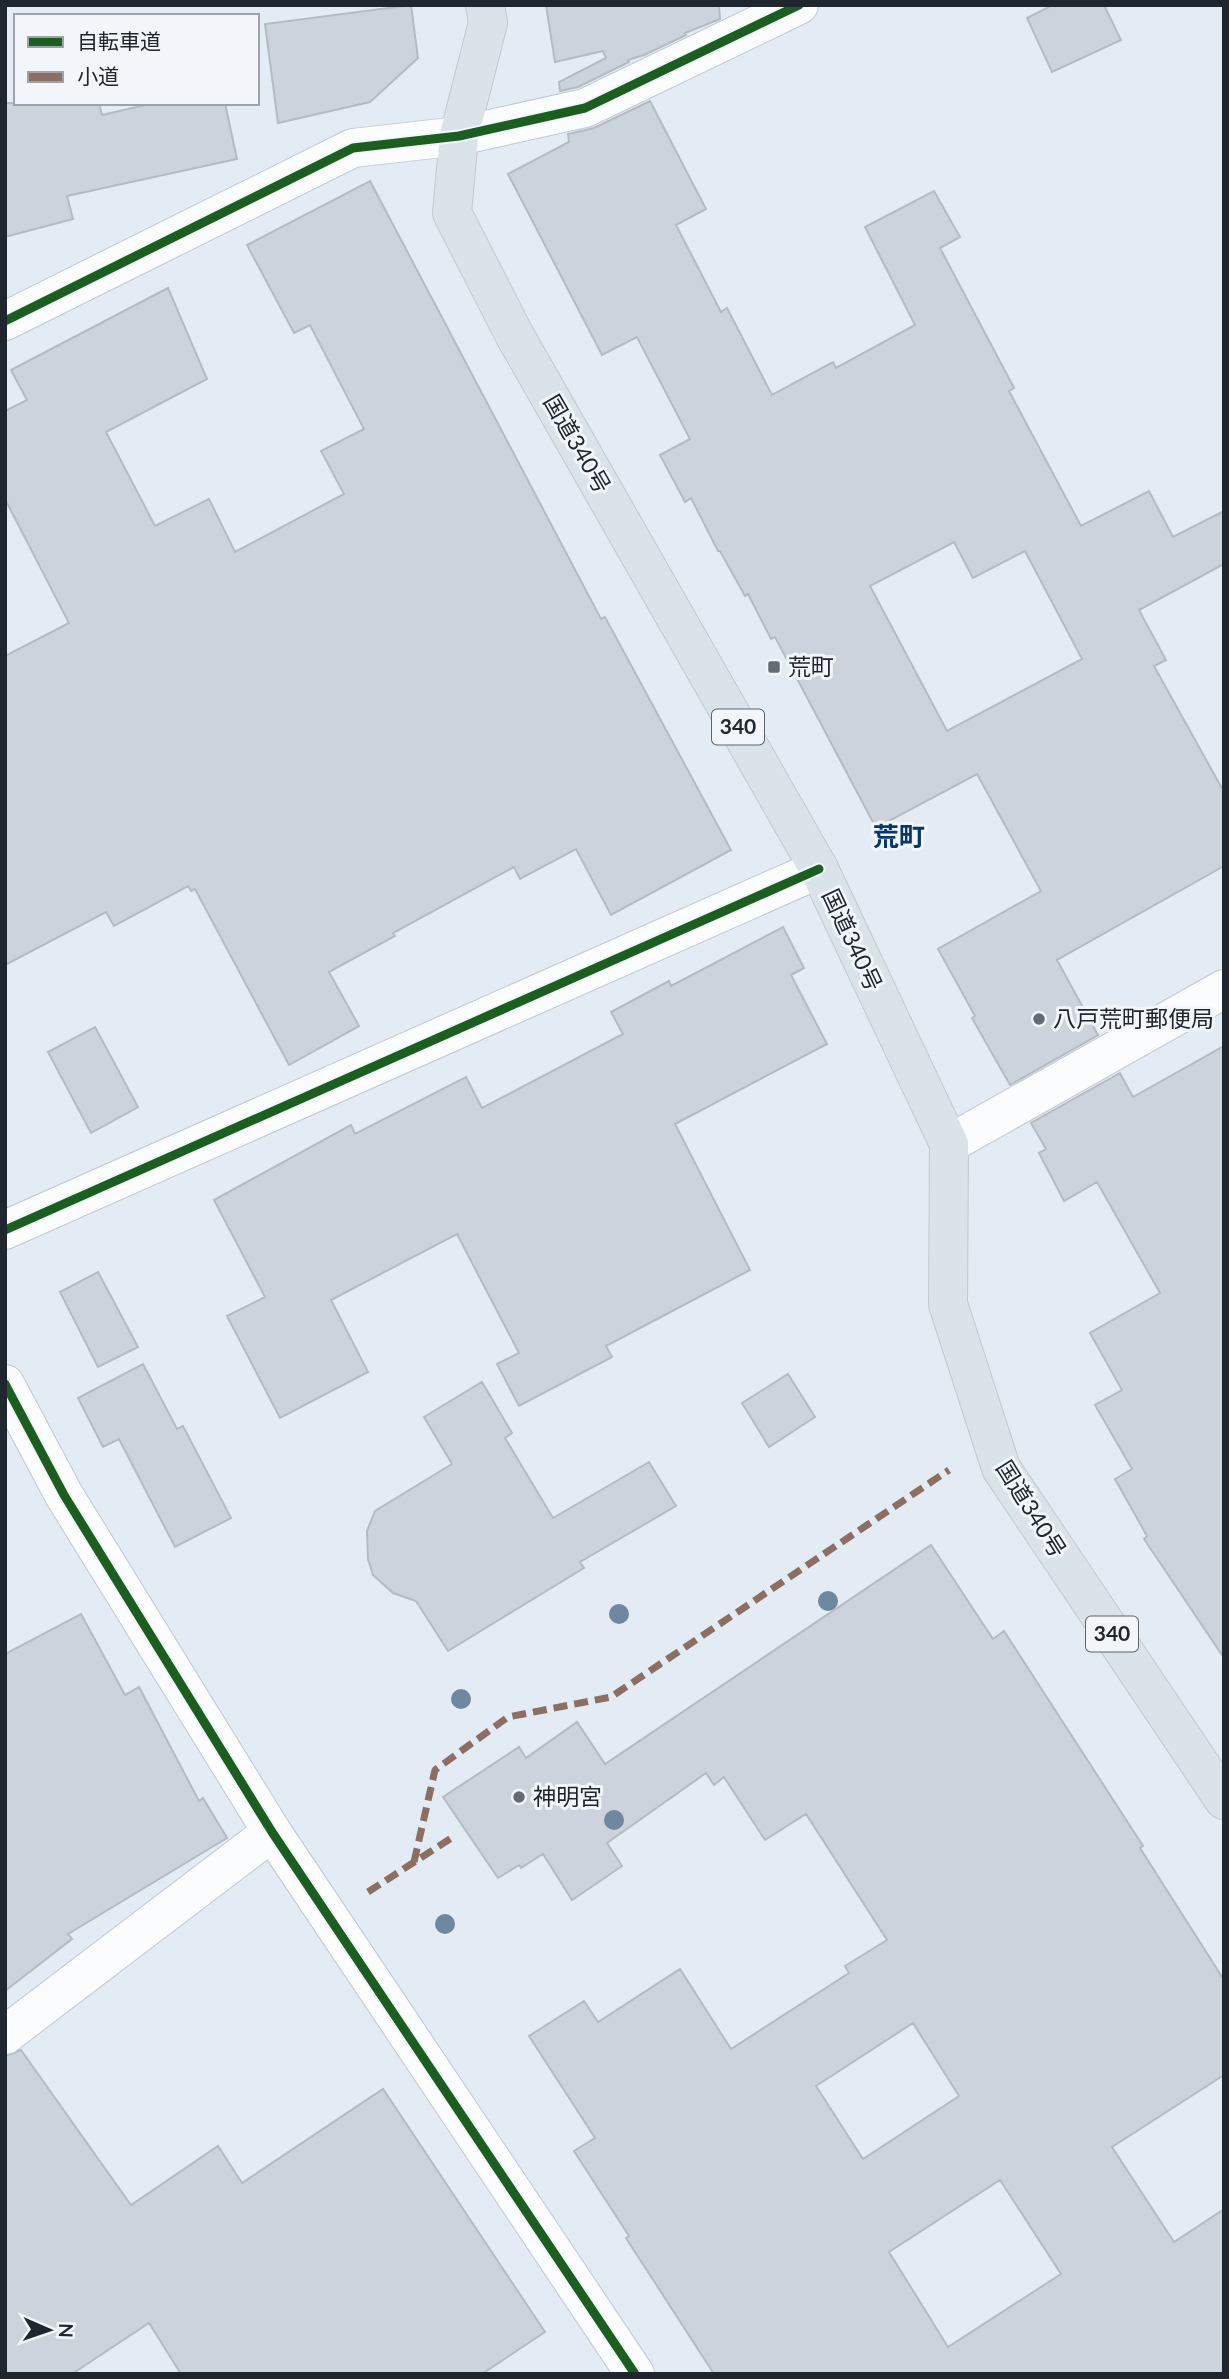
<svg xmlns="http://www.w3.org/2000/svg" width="1229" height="2379" font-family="Lato,'Noto Sans JP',sans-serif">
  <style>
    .building { fill: #ccd3dc; stroke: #b4bbc3; stroke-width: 2; fill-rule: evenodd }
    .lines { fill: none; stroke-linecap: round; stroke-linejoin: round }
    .minor-casing { stroke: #c1c8d0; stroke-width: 40 }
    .tertiary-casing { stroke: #c1c8d0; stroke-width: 40 }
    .trunk-casing { stroke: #c4c8cd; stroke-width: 40 }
    .minor { stroke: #fbfcfd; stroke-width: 38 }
    .tertiary { stroke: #fbfcfd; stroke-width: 38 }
    .trunk { stroke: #dae2ea; stroke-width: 38 }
    .quiet { stroke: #8d6e63; stroke-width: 7; stroke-dasharray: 14 7; stroke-linecap: butt }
    .cycleway-casing { stroke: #f2f6fa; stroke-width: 13 }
    .cycleway { stroke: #1b5e20; stroke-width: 9 }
    .tree { fill: #7087a0 }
    .poi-dot { fill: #646b74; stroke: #f2f6fa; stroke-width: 2.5 }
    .labels { text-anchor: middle; stroke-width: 6; stroke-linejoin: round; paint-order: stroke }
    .shield { fill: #f2f6fa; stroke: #5f646c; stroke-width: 2 }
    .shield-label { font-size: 21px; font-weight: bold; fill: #20262f }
    .street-label { font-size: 23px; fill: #20262f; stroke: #f2f6fa }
    .poi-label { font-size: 23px; fill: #20262f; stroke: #f2f6fa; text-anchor: start }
    .quarter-label { font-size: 26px; font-weight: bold; fill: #06386a; stroke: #f2f6fa }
  </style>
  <rect width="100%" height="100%" fill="#e3ebf4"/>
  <path class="building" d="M411,5L418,58L370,102L278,123L265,24Z
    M546,5H719L720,19L685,33L686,35L644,55L628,60L629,62L578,87L560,91L559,82L606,58L603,51L555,62Z
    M1053,5H1104L1121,40L1052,72L1027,18Z
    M650,101L706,209L676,225L721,312L727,308L772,395L833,362L836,368L915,325L865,227L934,191L960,237L940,248L1014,388L1009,391L1081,526L1149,491L1173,537L1224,511V564L1139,610L1166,660L1154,666L1224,792V866L1057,960L1098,1035L1010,1085L972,1018L975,1016L938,949L1041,891L977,774L876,828L775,637L771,639L748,594L745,596L720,551H718L691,498L685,502L660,455L690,439L637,337L602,355L508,174L569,142L568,134L594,128ZM954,542L973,578L1025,551L1082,659L947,731L870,586Z
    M5,103H99L102,115L154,103H225L237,159L67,196L73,219L5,237Z
    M370,181L601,619L605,617L731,850L611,915L576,849L520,879L514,867L393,933L395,936L329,972L359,1026L289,1065L195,889L191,891L188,886L114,926L106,912L5,965V656L69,623L5,499V411L27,400L11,370L168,288L207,379L106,432L155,526L209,499L235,552L344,494L321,451L364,429L310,325L294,333L247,245Z
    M783,927L804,968L791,975L827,1044L675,1124L750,1270L606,1346L612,1357L519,1406L497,1364L519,1353L457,1234L331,1300L368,1372L280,1418L227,1316L265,1297L214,1200L351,1125L355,1134L466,1077L482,1108L623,1034L611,1012L669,981L671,986Z
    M95,1027L138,1107L91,1133L48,1052Z
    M1224,1046V1658L1144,1539L1147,1536L1115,1479L1132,1469L1095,1405L1122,1390L1090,1333L1160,1293L1097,1182L1064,1201L1039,1153L1046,1149L1031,1123L1120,1073L1133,1097Z
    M98,1272L138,1347L98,1367L60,1292Z
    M143,1364L177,1429L183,1426L231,1518L175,1547L119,1439L103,1447L78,1398Z
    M788,1374L815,1417L769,1447L742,1403Z
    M482,1382L512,1433L505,1438L553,1518L649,1462L676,1506L580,1562L584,1568L448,1651L416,1601L393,1593L373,1575L368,1559L367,1531L375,1511L452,1464L424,1417Z
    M931,1545L993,1639L1004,1631L1143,1846L1140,1848L1224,1980V2075L1112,2147L1174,2242L1224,2209V2374H714L626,2238L629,2236L574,2151L595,2138L529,2036L584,2001L598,2022L680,1969L731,2049L849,1973L845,1966L887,1940L806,1814L765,1840L724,1777L714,1785L706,1773L607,1843L622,1866L572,1900L543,1854L521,1868L519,1865L498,1878L443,1797L519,1747L526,1758L577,1722L605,1764ZM913,2023L959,2096L863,2159L816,2086ZM1000,2180L1061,2274L948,2347L889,2252Z
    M81,1614L125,1695L139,1687L199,1801L203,1798L227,1838L68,1934L72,1939L5,1991V1654Z
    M21,2050L131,2205L218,2146L242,2183L383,2089L545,2332L482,2374H181L149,2323L72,2374H5V2056Z"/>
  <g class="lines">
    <g class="minor-casing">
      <path id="minor" d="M5,321L353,148L459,136L585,108L799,5
        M949,1144L1224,989
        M5,1230L819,869
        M5,2035L272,1832"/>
    </g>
    <g class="tertiary-casing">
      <path id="tertiary" d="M5,1384L64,1495L272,1832L635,2374"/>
    </g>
    <g class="trunk-casing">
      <path id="trunk" d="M485,5L488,23L459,136L452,213L515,336L819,869L949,1144L948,1304L1001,1468L1224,1800"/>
    </g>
    <use href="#minor" class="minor"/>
    <use href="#tertiary" class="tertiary"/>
    <use href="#trunk" class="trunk"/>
    <path class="quiet" d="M414,1862L435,1770L508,1717L611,1697L949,1470
      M368,1892L456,1835"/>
    <g class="cycleway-casing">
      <path id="cycleway" d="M5,321L353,148L459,136L585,108L799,5
        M5,1230L819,869
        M5,1384L64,1495L272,1832L635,2374"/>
    </g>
    <use href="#cycleway" class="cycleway"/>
  </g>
  <g class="tree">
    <circle cx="828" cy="1601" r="10"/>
    <circle cx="619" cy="1614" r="10"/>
    <circle cx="461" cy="1699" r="10"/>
    <circle cx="614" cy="1820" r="10"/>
    <circle cx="445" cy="1924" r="10"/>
  </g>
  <g class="poi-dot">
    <rect x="767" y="660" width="14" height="14" rx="3.5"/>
    <circle cx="1039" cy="1019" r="7"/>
    <circle cx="519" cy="1797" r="7"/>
  </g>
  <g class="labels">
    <g class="shield">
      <rect x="712" y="709.5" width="52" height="35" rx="5"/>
      <rect x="1086" y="1616.5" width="52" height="35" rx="5"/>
    </g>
    <g class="shield-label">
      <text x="738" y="734">340</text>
      <text x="1112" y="1641">340</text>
    </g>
    <g class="street-label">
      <text transform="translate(577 444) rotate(60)" y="8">国道340号</text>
      <text transform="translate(852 940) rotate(65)" y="8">国道340号</text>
      <text transform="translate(1031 1509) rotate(58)" y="8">国道340号</text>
    </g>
    <g class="poi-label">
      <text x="788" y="675">荒町</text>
      <text x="1053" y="1027">八戸荒町郵便局</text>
      <text x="533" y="1805">神明宮</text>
    </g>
    <g class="quarter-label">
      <text x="899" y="846">荒町</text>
    </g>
  </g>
  <rect width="1229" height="2379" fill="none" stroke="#20262f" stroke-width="14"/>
  <rect x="14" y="14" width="245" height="91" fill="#f2f6fa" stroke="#9ea3a9" stroke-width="2"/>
  <rect x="28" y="37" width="35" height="10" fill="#1b5e20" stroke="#9ea3a9" stroke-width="2"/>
  <text x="77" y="49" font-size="21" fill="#20262f">自転車道</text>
  <rect x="28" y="72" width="35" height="10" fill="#8d6e63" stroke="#9ea3a9" stroke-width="2"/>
  <text x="77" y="84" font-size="21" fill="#20262f">小道</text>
  <g transform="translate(49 2330) rotate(92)" stroke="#f2f6fa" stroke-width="5" paint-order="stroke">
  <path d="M0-5L12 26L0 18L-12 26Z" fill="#20262f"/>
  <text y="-10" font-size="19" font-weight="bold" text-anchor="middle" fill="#20262f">N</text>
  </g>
</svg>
